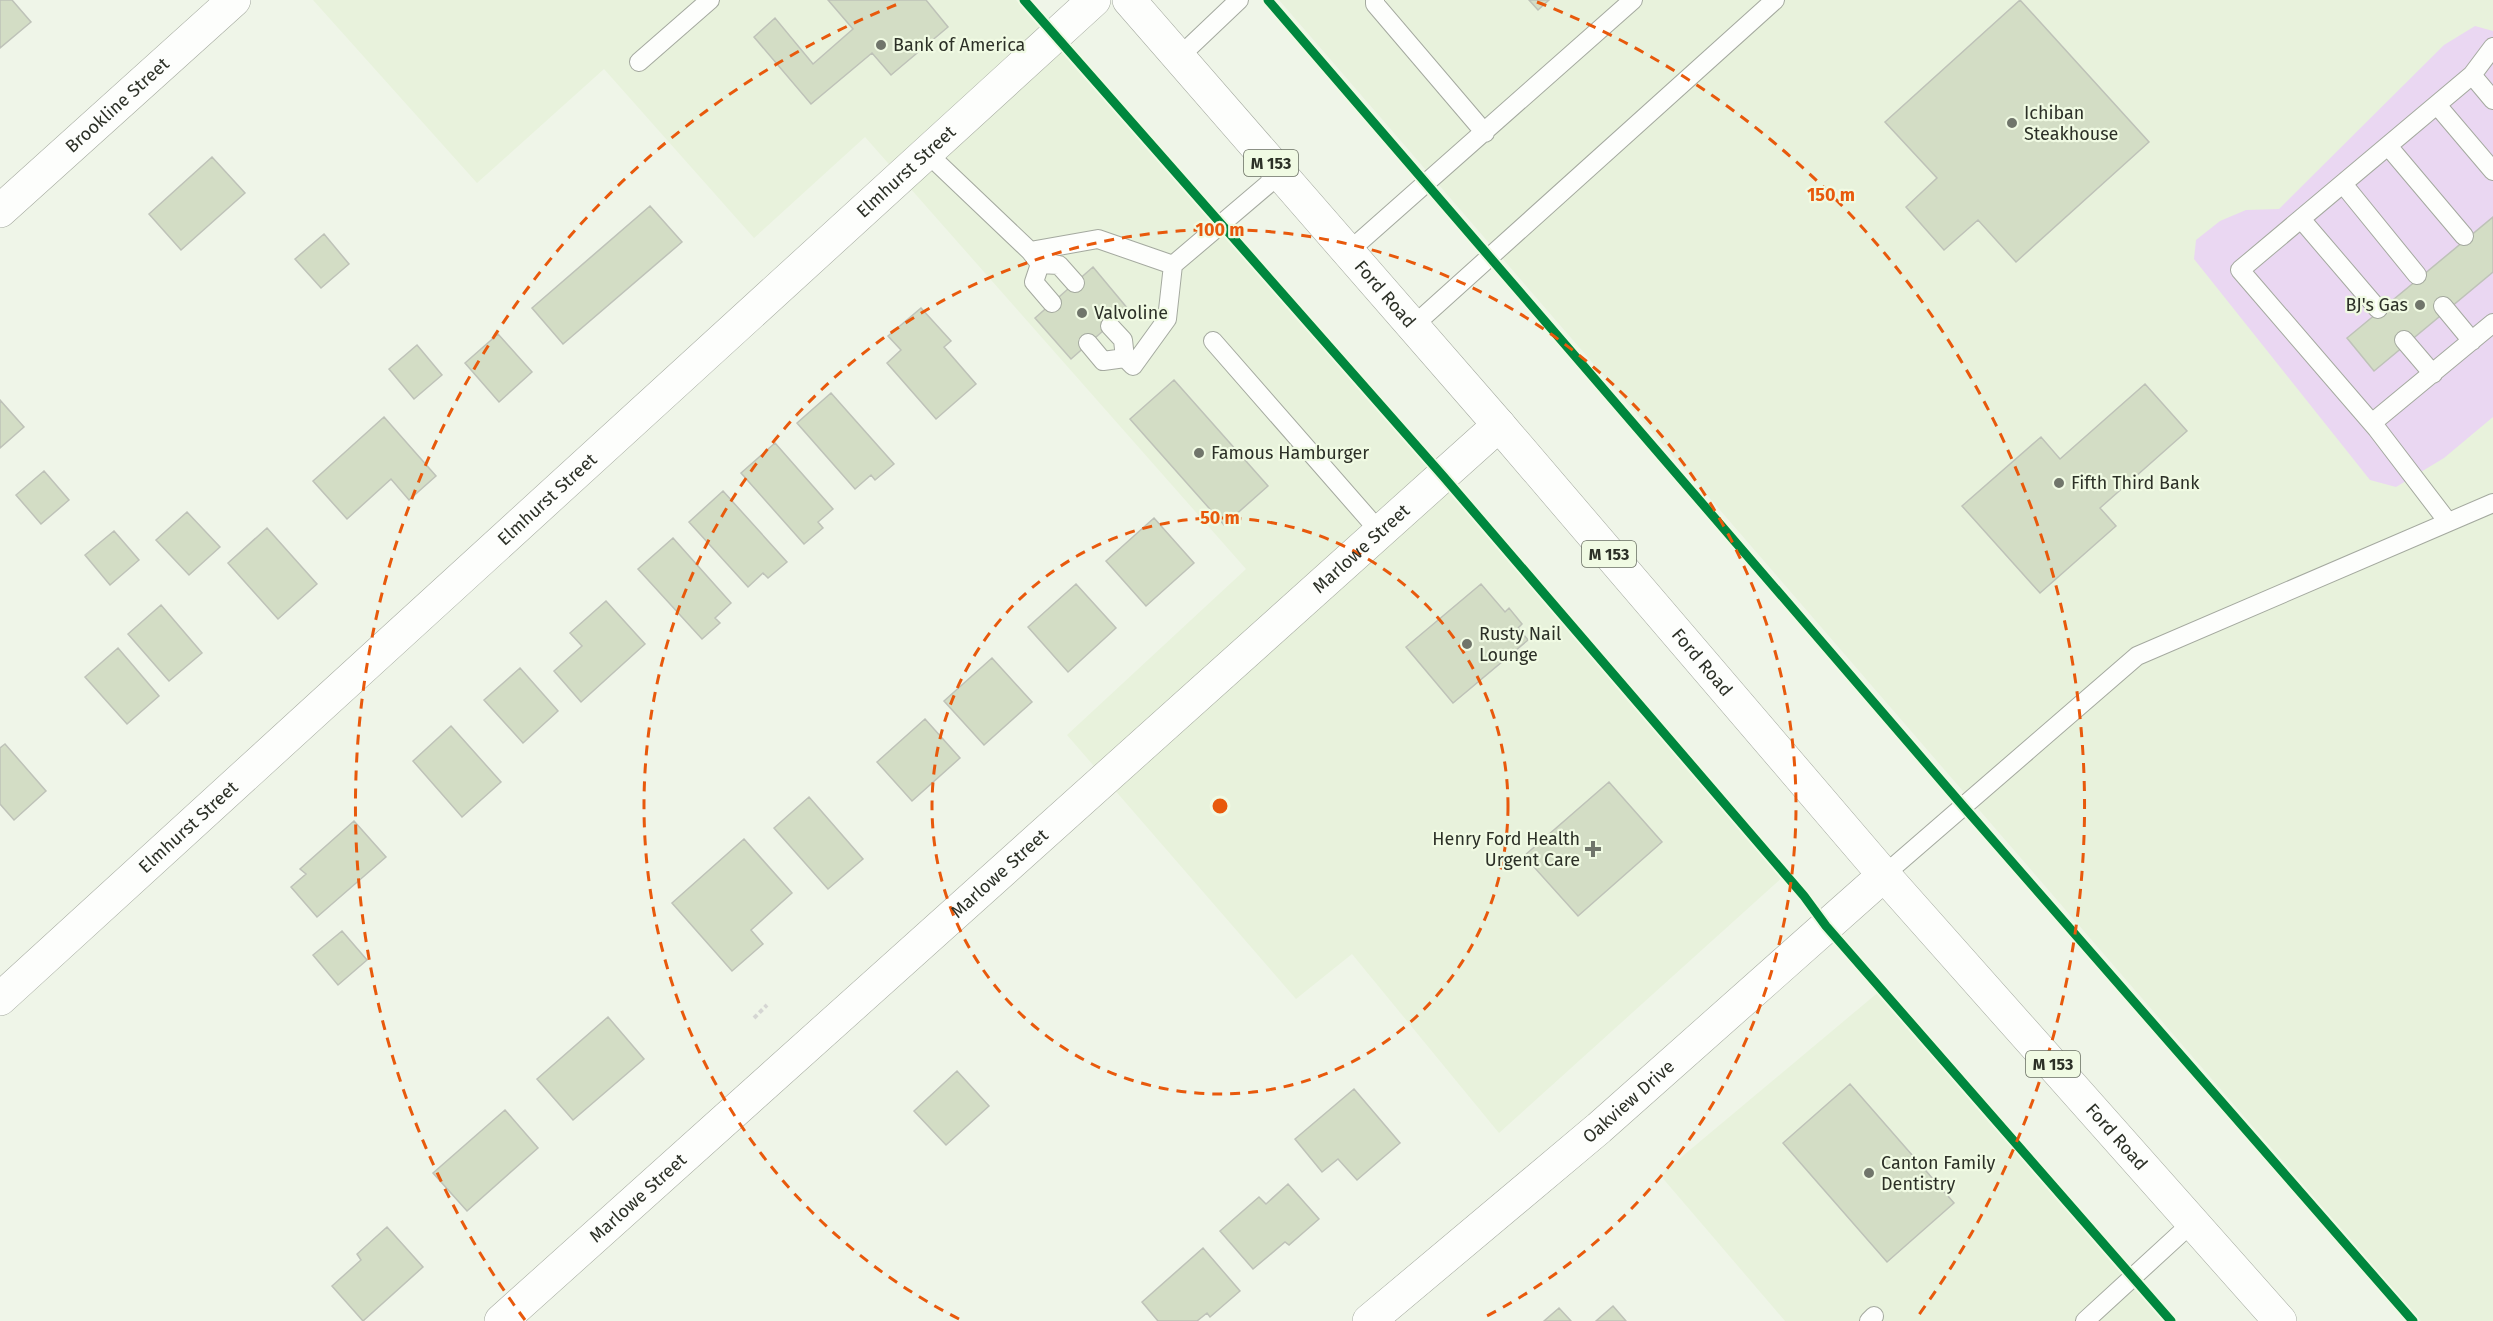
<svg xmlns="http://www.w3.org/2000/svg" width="2493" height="1321" font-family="'Fira Sans',sans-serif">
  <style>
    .built { fill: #e8f2dc }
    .green { fill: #ead7f2 }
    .building { fill: #d3ddc5; stroke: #bec2b8; stroke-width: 1.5 }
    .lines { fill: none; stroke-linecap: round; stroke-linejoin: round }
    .service-casing { stroke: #a4a99f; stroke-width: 20 }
    .minor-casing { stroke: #a4a99f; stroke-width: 34 }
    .primary-casing { stroke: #a4a99f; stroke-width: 34 }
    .path { stroke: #d5d6d3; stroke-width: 4; stroke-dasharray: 4.5 3; stroke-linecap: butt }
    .service { stroke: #fdfefc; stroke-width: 18 }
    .minor { stroke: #fdfefc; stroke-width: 33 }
    .primary { stroke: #fdfefc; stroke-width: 33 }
    .cycleway-casing { stroke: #f0fae3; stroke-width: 13 }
    .cycleway { stroke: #00873e; stroke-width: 9 }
    .ring { fill: none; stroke: #e8590c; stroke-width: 3; stroke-dasharray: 10 8 }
    .poi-dot { fill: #70756b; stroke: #f0fae3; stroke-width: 2 }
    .labels { text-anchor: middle; stroke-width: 4.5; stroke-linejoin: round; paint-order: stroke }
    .shield { fill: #f0fae3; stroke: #676d5f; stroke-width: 1.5 }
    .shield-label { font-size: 16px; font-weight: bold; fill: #2c3027 }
    .poi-label { font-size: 18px; fill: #2c3027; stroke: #f0fae3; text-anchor: start }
    .street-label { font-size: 18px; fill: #2c3027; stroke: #f0fae3 }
    .centre { fill: #e8590c; stroke: #f0fae3; stroke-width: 3 }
    .ring-label { font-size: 18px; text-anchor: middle; font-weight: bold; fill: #e8590c; stroke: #f0fae3; stroke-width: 4.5; stroke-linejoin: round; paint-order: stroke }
  </style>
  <rect width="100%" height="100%" fill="#eff5e8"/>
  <path class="built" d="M313,0H1016L1786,874L1499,1133L1352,954L1296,999L1067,735L1246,569L865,137L754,238L604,69L477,183Z
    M1279,0H2493V1321H2421Z
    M1881,990L2168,1321H1785L1660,1175Z"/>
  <path class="green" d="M2475,26L2493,31V417L2444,458L2396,487L2370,480L2194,259L2196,240L2220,221L2246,210L2279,209L2444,45Z"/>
  <path class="building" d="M0,0H12L31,22L0,48Z
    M828,0H926L948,27L891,75L872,53L811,104L754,37L775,18L813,64L853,29Z
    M1529,0H1549L1538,10Z
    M2020,0L2149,142L2016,262L1978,220L1944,250L1906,207L1937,178L1885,122Z
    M212,157L245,193L181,250L149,214Z
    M650,206L682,242L563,344L532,308Z
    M2493,217V272L2374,371L2347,338Z
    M324,234L349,264L321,288L295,259Z
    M1093,267L1128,309L1071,359L1035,318Z
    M921,308L951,341L944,347L976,384L936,419L887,363L901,350L888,336Z
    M498,334L532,372L499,402L465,363Z
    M417,345L442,375L414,399L389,369Z
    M1174,380L1268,486L1224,525L1130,419Z
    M2145,384L2187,431L2100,508L2116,526L2040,593L1962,506L2041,437L2060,459Z
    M831,393L894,464L875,480L871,475L855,489L797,423Z
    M0,400L24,427L0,448Z
    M384,417L436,476L409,500L391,479L347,519L313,481Z
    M775,443L833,509L818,522L823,528L804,544L741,473Z
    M44,471L69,500L41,524L16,495Z
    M723,491L787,562L768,578L763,573L748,587L689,522Z
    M187,512L220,547L189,575L156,540Z
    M1154,518L1194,563L1146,606L1106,561Z
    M267,528L317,584L278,619L228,563Z
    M114,531L139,560L110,585L85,555Z
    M673,538L731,603L715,618L720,623L702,639L638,569Z
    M1076,584L1116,628L1068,672L1028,627Z
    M1481,584L1505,612L1509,608L1522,624L1518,628L1528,640L1453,703L1406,647Z
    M606,601L645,644L581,702L554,671L582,646L570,633Z
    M161,605L202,653L169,681L128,634Z
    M118,648L159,696L127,724L85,677Z
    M992,658L1032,702L984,745L944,701Z
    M520,668L558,711L523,743L484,700Z
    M925,719L960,758L912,801L877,762Z
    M451,726L501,782L462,817L413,761Z
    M5,744L46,791L14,820L0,804V748Z
    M1609,782L1662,842L1578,916L1524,856Z
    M809,797L863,859L828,889L774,828Z
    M354,821L386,857L317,917L291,887L306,874L300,869Z
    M744,839L792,893L751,930L763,944L732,971L672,903Z
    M342,931L367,960L338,985L313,955Z
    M608,1017L644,1059L573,1120L537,1079Z
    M957,1071L989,1106L946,1145L914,1111Z
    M1850,1084L1954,1203L1887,1262L1783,1143Z
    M1354,1089L1400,1143L1357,1180L1338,1159L1322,1172L1295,1139Z
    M505,1110L538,1148L467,1211L433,1173Z
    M1288,1184L1319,1219L1289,1245L1285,1242L1253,1269L1220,1231L1259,1197L1266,1204Z
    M387,1227L423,1267L363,1321L332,1286L361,1260L357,1254Z
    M1203,1248L1240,1291L1210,1317L1207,1313L1197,1321H1158L1142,1302Z
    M1613,1306L1626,1321H1596Z
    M1559,1308L1571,1321H1544Z"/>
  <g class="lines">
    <g class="service-casing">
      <path id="service" d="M1375,0V4L1485,133
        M1179,57L1239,0
        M639,62L710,0
        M2472,75L2493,100
        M2437,105L2493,171
        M2388,146L2464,236
        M927,153L1030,251L1040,264L1059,265L1075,283
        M2343,184L2417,275
        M2301,219L2378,309
        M1030,251L1098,239L1173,265
        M1348,252L1633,0
        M1040,264L1034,282L1052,303
        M2443,306L2472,341
        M1110,326L1123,340L1125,358L1133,366L1167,319L1173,265L1280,174
        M1413,326L1775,0
        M2404,340L2433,374
        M1213,341L1380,532
        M1088,343L1103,361L1125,358
        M2372,423L2493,323
        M2448,522L2377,429L2240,270L2472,75L2493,47
        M1884,875L2137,656L2493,503
        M1869,1321L1874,1316
        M2085,1321L2194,1221"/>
    </g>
    <g class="minor-casing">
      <g id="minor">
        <path id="s1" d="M0,211L234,0"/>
        <path id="s2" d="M0,999L1094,0"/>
        <path id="s3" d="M501,1321L1499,425"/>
        <path id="s4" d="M1369,1321L1599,1128L1884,875"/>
      </g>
    </g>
    <g class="primary-casing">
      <g id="primary">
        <path id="s5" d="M1129,0L1499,425L1884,875L2280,1321"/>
      </g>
    </g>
    <path class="path" d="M754,1018L767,1005"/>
    <use href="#service" class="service"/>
    <use href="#minor" class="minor"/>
    <use href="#primary" class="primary"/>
    <g class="cycleway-casing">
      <path id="cycleway" d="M1024,0L1443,476L1804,896L1826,926L2171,1321
        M1268,0L1963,806L2413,1321"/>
    </g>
    <use href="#cycleway" class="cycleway"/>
  </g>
  <g class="ring">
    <circle cx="1220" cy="806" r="288"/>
    <path d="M959 1319A576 576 0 1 1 1481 1319"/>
    <path d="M525 1320A864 864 0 0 1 903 2M1537 2A864 864 0 0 1 1915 1320"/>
  </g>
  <g class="poi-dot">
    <circle cx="881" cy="45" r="6"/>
    <circle cx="2012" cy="123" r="6"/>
    <circle cx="2420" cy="305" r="6"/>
    <circle cx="1082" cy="313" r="6"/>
    <circle cx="1199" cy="453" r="6"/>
    <circle cx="2059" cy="483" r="6"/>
    <circle cx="1467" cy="644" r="6"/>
    <path d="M1590 840h6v6h6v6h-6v6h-6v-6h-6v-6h6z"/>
    <circle cx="1869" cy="1173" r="6"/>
  </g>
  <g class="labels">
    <g class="shield">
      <rect x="1244" y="150" width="54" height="26" rx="4.5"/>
      <rect x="1582" y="541" width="54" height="26" rx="4.5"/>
      <rect x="2026" y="1051" width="54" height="26" rx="4.5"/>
    </g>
    <g class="shield-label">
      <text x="1271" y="169">M 153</text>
      <text x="1609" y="560">M 153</text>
      <text x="2053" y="1070">M 153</text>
    </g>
    <g class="poi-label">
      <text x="893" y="51">Bank of America</text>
      <text x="2024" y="119">Ichiban<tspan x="2024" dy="21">Steakhouse</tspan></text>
      <text x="2408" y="311" text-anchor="end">BJ's Gas</text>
      <text x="1094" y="319">Valvoline</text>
      <text x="1211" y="459">Famous Hamburger</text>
      <text x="2071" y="489">Fifth Third Bank</text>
      <text x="1479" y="640">Rusty Nail<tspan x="1479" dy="21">Lounge</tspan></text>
      <text x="1580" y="845" text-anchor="end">Henry Ford Health<tspan x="1580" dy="21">Urgent Care</tspan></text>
      <text x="1881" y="1169">Canton Family<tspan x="1881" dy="21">Dentistry</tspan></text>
    </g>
    <g class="street-label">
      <text dy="6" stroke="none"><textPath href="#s1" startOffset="158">Brookline Street</textPath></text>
      <text dy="6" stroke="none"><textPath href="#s2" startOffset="1227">Elmhurst Street</textPath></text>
      <text dy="6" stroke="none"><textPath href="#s5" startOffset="390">Ford Road</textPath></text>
      <text dy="6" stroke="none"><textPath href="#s2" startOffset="741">Elmhurst Street</textPath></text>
      <text dy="6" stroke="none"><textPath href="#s3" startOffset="1156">Marlowe Street</textPath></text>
      <text dy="6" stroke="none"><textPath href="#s5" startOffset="876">Ford Road</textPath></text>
      <text dy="6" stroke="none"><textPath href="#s2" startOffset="255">Elmhurst Street</textPath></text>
      <text dy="6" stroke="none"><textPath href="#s3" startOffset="670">Marlowe Street</textPath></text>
      <text dy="6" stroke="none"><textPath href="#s4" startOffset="340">Oakview Drive</textPath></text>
      <text dy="6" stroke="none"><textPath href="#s5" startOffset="1506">Ford Road</textPath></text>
      <text dy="6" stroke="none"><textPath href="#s3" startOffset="184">Marlowe Street</textPath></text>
    </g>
  </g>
  <circle cx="1220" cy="806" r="9" class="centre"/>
  <g class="ring-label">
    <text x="1831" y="201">150 m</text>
    <text x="1220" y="236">100 m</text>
    <text x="1220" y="524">50 m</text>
  </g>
</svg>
